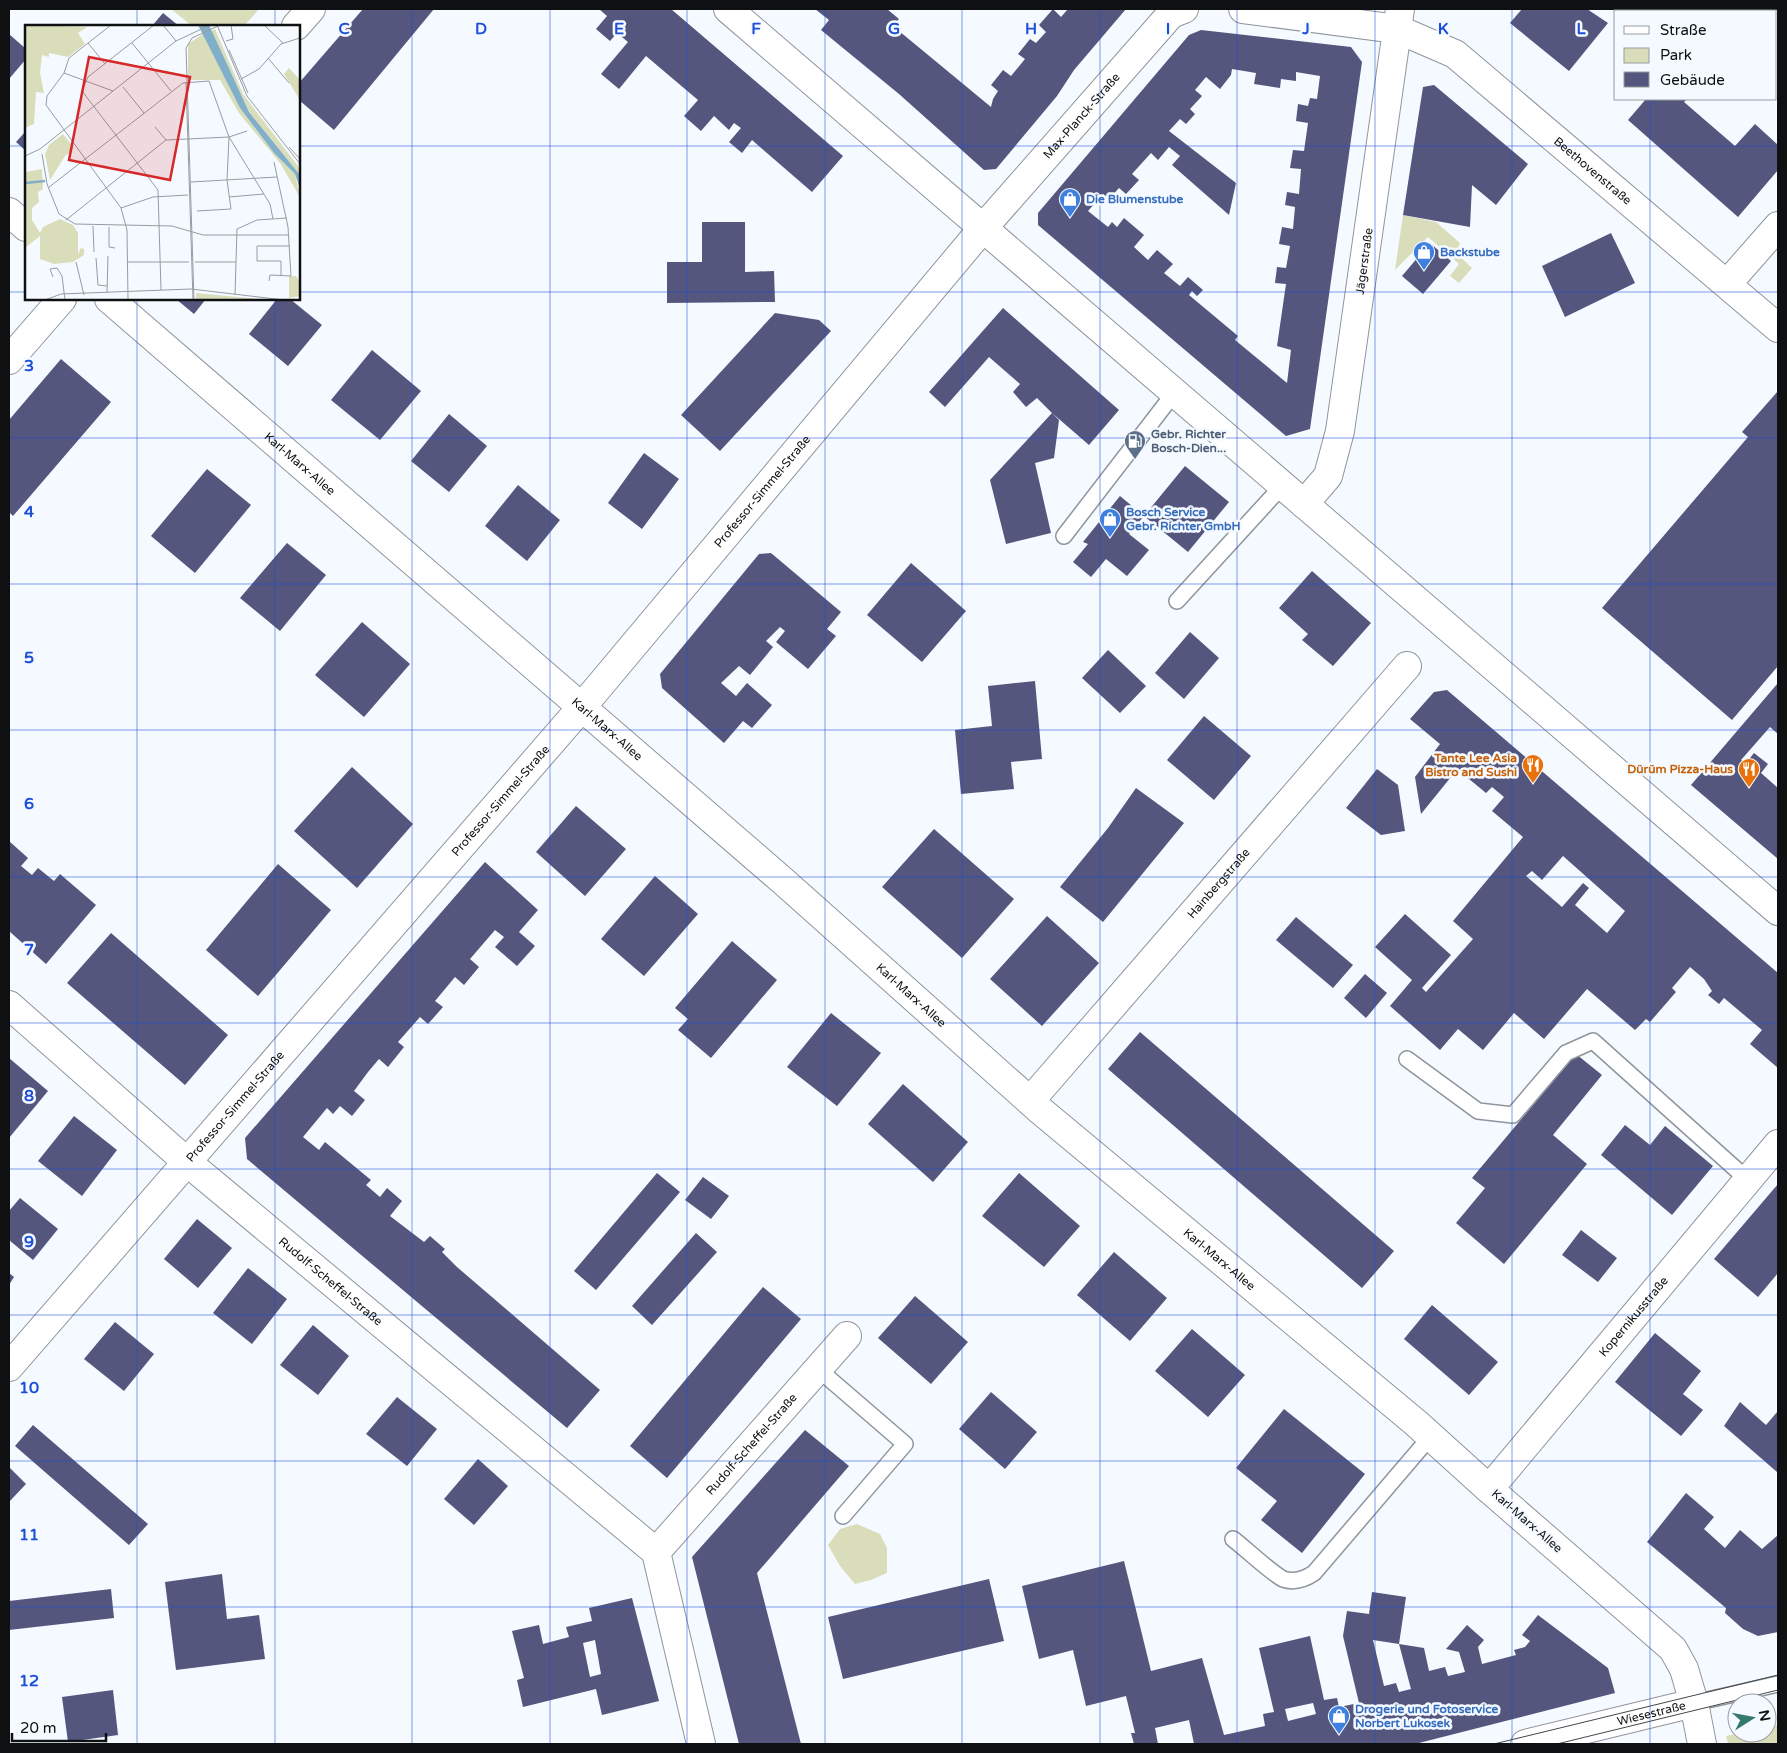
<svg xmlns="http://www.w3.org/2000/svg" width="1787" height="1753" font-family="'Varela Round',sans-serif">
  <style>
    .green { fill: #daddba }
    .building { fill: #55567d; fill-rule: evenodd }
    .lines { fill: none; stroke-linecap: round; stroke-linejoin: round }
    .service-casing { stroke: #8f959c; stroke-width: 18 }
    .minor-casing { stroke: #8f959c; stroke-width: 30 }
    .tertiary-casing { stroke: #8f959c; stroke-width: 30 }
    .secondary-casing { stroke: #8f959c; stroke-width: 30 }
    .service { stroke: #fff; stroke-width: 15 }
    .minor { stroke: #fff; stroke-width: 28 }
    .tertiary { stroke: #fff; stroke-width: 28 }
    .secondary { stroke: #fff; stroke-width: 28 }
    .tram { stroke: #44474a; stroke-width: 1 }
    .grid { fill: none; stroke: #1d4ed8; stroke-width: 1; stroke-opacity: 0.55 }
    .labels { text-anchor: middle; stroke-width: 5; stroke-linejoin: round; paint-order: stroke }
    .street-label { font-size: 12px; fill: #0e1012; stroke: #f4faff }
    .shop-label { font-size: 12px; font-weight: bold; fill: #366cbe; stroke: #f4faff; text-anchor: start }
    .service-label { font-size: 12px; font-weight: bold; fill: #4e5e75; stroke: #f4faff; text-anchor: start }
    .food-label { font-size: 12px; font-weight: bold; fill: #c56008; stroke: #f4faff; text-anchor: end }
    .inset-river { fill: none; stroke: #81aec9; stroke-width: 2.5 }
    .inset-road { fill: none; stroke: #989ca0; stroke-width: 1 }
    .view { fill: #d62828; fill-opacity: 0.15; stroke: #d62828; stroke-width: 2.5 }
    .inset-edge { fill: none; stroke: #0e1012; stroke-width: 2.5 }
    .grid-label { font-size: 16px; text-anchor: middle; font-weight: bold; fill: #1d4ed8; stroke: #f4faff; stroke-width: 5; stroke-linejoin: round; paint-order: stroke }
  </style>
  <rect width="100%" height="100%" fill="#f4faff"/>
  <path class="green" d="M171,9H259L244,26H192Z
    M1403,215L1436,222L1460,243L1456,253L1472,268L1459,283L1450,276L1459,264L1428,237L1395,270Z
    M857,1524L880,1534L887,1548V1573L871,1580L855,1584L840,1566L828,1545L840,1529Z
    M1778,1725V1744H1728L1726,1736L1741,1733H1767V1727Z"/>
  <path class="building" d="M363,9H434L334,130L299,100V83Z
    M599,9H671L843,156L812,192L752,140L742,153L729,142L741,128L734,123L729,130L714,116L701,131L684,116L698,100L646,56L619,89L601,74L628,42L617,33L610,41L596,29L607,16Z
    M815,9H887L899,19L893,26L991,107L993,99L998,91L991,85L1003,70L1011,76L1025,59L1018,54L1030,39L1036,43L1046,32L1039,25L1053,9L1061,17L1068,9H1126L1074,70L1057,96L996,169L984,170L899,94L821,30L829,20Z
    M1522,9H1587L1608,23L1569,71L1510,23Z
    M163,13L179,26H152Z
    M1201,30L1351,47L1362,62L1310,429L1286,436L1038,225V213L1189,35ZM1232,69L1256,73L1254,84L1280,88L1281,79L1296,81V72L1320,76L1317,99L1310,98L1308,106L1298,104L1296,121L1308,123L1304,151L1293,150L1290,168L1301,169L1299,194L1287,192L1285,205L1295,207L1293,229L1282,227L1279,244L1290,246L1286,268L1277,267L1275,283L1286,284L1277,346L1291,350L1287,383L1235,340L1238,336L1189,295L1192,291L1197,296L1203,290L1188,277L1180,286L1164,273L1173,264L1157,250L1148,260L1134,247L1144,235L1124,218L1117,227L1112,222L1108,227L1088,211L1103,194L1109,199L1119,188L1126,194L1139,180L1132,174L1151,153L1158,160L1169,147L1180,156L1172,165L1229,215L1236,183L1169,131L1180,119L1186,124L1195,114L1190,109L1202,96L1195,90L1206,77L1220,89L1231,75Z
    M9,34L26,49V59L9,79Z
    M1434,85L1528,164L1496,205L1472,185L1470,227L1403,215L1423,87Z
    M1646,99H1687L1684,102L1735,146L1755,124L1778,145V170L1738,217L1628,120Z
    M26,131V151L16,142Z
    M702,222H745V272L774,271L775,302L667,303V262H702Z
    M1611,233L1635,283L1565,317L1542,266Z
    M1430,243L1451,261L1423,294L1402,276Z
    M176,299H206L194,314Z
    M277,299H290L322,325L288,366L249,334Z
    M1003,308L1119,410L1089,445L1052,413L1059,420L1054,458L1035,463L1051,533L1006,544L990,480L1052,413L1037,398L1026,407L1013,392L1020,384L989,357L945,407L929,392Z
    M775,313L819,320L831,331L720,451L681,415Z
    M372,350L421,391L380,440L331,400Z
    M61,359L111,402L13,516L9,512V420Z
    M1778,391V666L1732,720L1602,608L1748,437L1742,432Z
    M449,414L487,446L449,492L411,461Z
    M644,453L679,479L642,529L608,503Z
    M1185,466L1229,502L1188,552L1144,516Z
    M207,469L251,505L195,573L151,536Z
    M518,485L560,520L527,561L485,526Z
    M1120,496L1144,516L1129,534L1149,550L1127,576L1106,559L1091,577L1073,562L1088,544L1083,542Z
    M287,543L326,575L280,631L240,598Z
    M771,553L841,612L827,629L836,636L808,669L776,642L785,631L780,627L766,641L773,647L750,675L739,666L721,683L736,696L747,683L772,705L752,728L743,721L724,743L662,688L660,674L759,554Z
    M911,563L966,611L922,662L867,615Z
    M1312,571L1371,623L1333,666L1302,640L1308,634L1279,608Z
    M362,622L410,664L364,717L315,675Z
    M1190,632L1219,658L1184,699L1155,673Z
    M1108,650L1146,686L1120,713L1082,678Z
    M1035,681L1042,759L1011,762L1014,789L961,794L955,730L992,726L988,686Z
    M1778,683V734L1770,727L1741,760L1746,763L1754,753L1768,764L1761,773L1778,788V859L1691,785Z
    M1447,690L1778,973V1068L1750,1044L1762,1030L1724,998L1719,1004L1708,995L1712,991L1704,979L1690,967L1672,988L1676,992L1650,1022L1646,1019L1635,1030L1587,989L1544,1039L1514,1013L1483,1050L1458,1029L1440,1050L1390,1006L1412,980L1375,947L1405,914L1451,955L1422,988L1426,992L1473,939L1453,921L1523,837L1492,811L1504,797L1492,787L1486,793L1463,774L1461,776L1455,772L1421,814L1415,777L1440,744L1410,719L1434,692ZM1563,856L1625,911L1607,933L1575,905L1589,888L1583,883L1562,907L1526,876L1532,871L1542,880Z
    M1204,716L1251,756L1214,800L1167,760Z
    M352,767L413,824L357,888L294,831Z
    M1377,769L1398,785L1405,831L1381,835L1346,808Z
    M1136,788L1184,823L1103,922L1060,887L1108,828Z
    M576,806L626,849L585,896L536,852Z
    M934,829L1014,899L962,958L882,887Z
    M9,841L28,858L21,866L32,875L38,868L54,881L60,874L96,905L46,964L9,931Z
    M485,862L538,910L519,932L535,946L517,966L495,947L504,937L495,930L470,959L479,967L464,985L455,977L435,1001L443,1007L428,1024L420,1017L398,1042L404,1047L388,1067L379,1059L368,1072L354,1091L365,1100L352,1116L340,1106L333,1114L327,1108L303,1137L319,1150L325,1142L371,1180L366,1185L380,1197L387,1188L402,1201L390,1216L424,1242L430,1236L445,1249L442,1252L457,1267L600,1390L567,1428L247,1159L245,1138Z
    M278,864L331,910L258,996L206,950Z
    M655,876L698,914L644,976L601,939Z
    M1047,916L1099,963L1042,1026L990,979Z
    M1296,917L1353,965L1333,988L1276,940Z
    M111,933L228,1035L185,1085L67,983Z
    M732,941L777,980L711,1058L678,1030L688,1019L675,1008Z
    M1365,974L1387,993L1366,1018L1344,998Z
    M831,1013L881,1053L837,1106L787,1067Z
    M1140,1032L1394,1251L1362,1288L1108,1069Z
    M1576,1054L1602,1075L1553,1135L1587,1164L1504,1264L1456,1223L1485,1188L1472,1178Z
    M9,1058L48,1091L9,1138Z
    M903,1084L968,1142L933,1182L868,1124Z
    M74,1116L117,1150L82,1196L38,1161Z
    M1625,1125L1650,1145L1665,1126L1713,1166L1672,1215L1601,1155Z
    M657,1173L680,1192L596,1290L574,1271Z
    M1019,1173L1080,1226L1044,1267L982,1216Z
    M703,1177L729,1196L711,1219L685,1200Z
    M1778,1184V1273L1758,1297L1714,1259Z
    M20,1198L58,1229L33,1260L9,1240V1211Z
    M197,1219L232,1248L198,1288L164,1259Z
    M1581,1230L1617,1258L1598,1282L1562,1255Z
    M696,1233L717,1252L652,1325L632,1306Z
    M1114,1252L1167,1298L1130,1341L1077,1295Z
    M248,1268L287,1299L252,1344L213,1313Z
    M9,1273L14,1277L9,1285Z
    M763,1287L801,1319L667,1478L630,1446Z
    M915,1296L968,1342L931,1384L878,1338Z
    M1432,1305L1498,1362L1469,1395L1404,1339Z
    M115,1322L154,1354L124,1391L84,1359Z
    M313,1325L349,1356L318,1395L280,1365Z
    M1192,1329L1245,1375L1208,1417L1155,1371Z
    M1655,1333L1701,1371L1683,1394L1703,1410L1681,1436L1615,1382Z
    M991,1392L1037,1432L1005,1469L959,1429Z
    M397,1397L437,1429L407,1466L366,1434Z
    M1740,1402L1766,1425L1778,1411L1777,1472L1724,1426Z
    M1284,1409L1365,1474L1302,1553L1261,1520L1277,1501L1236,1468Z
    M33,1425L148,1524L129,1545L15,1446Z
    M805,1430L849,1466L757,1573L801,1744H739L692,1557Z
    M478,1459L508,1486L474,1525L444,1499Z
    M9,1467L26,1484L9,1502Z
    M1686,1493L1714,1517L1704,1529L1725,1548L1740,1530L1762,1549L1778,1535V1632L1758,1636L1743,1629L1725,1613L1726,1608L1647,1542Z
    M1124,1561L1151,1671L1202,1658L1224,1735L1265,1726L1263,1714L1274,1712L1259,1648L1310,1636L1324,1700L1337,1698L1339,1707L1359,1703L1343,1636L1347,1611L1369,1614L1372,1592L1406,1597L1399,1644L1424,1648L1429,1671L1445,1667L1448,1676L1465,1672L1459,1652L1446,1649L1467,1625L1484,1640L1478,1647L1482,1664L1516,1655L1514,1650L1525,1647L1530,1641L1522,1635L1538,1615L1608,1668L1615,1693L1415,1744H1194L1189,1720L1155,1728L1158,1744H1134L1131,1733H1135L1126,1696L1086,1706L1073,1650L1039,1659L1022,1586ZM1373,1640L1399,1644L1411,1689L1399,1692L1396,1683L1384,1686ZM1313,1703L1316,1714L1288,1721L1285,1709Z
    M222,1574L227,1619L259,1615L265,1659L176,1670L165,1582Z
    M989,1579L1004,1641L843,1679L828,1617Z
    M111,1589L114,1618L9,1630V1601Z
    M632,1598L659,1701L602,1715L596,1689L523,1707L517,1680L524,1678L512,1631L539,1625L543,1644L569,1637L566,1627L592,1621L589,1608ZM595,1640L601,1674L590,1677L583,1643Z
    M113,1690L118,1735L68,1742L62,1697Z"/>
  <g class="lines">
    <g class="service-casing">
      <path id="service" d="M1064,536L1175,392
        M1177,601L1283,485
        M1407,1059L1478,1111L1513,1115L1566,1053L1593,1041L1748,1180
        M818,1369L905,1444L843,1516
        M1233,1539C1246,1549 1270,1572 1283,1579C1294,1583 1305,1579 1314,1573L1431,1436
        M1694,1703L1778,1684"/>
    </g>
    <g class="minor-casing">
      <g id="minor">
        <path id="s1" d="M1243,9L1397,29L1455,54L1778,328"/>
        <path d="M296,26L311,9"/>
        <path d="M9,212L26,227"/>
        <path d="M1727,284L1778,226"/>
        <path id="s2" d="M109,299L783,881L1041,1111L1416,1423L1489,1489"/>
        <path d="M9,360L62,299"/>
        <path id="s3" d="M1304,504L1328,476L1340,431L1400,9"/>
        <path id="s4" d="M9,1005L187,1162L656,1552L701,1744"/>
        <path id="s5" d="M1030,1101L1407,666"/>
        <path id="s6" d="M9,1367L581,708L983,228L1171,14L1184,9"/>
        <path id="s7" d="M656,1552L847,1336"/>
        <path d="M1694,1703L1702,1744"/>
      </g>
    </g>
    <g class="tertiary-casing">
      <g id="tertiary">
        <path id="s8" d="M1525,1744L1694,1703L1684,1669L1673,1649L1489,1489L1778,1144"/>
      </g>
    </g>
    <g class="secondary-casing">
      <path id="secondary" d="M728,9L1778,911"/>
    </g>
    <use href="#service" class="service"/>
    <use href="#minor" class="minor"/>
    <use href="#tertiary" class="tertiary"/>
    <use href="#secondary" class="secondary"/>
    <path class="tram" d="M1494,1744L1778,1675
      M1557,1744L1778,1690"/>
  </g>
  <path class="grid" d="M137,9V26M275,9V26M412,9V1744M550,9V1744M687,9V1744M825,9V1744M962,9V1744M1100,9V1744M1237,9V1744M1375,9V1744M1512,9V1744M1650,9V11M1650,99V1744M9,146H26M299,146H1778M9,292H26M299,292H1778M137,299V1744M275,299V1744M9,438H1778M9,584H1778M9,730H1778M9,877H1778M9,1023H1778M9,1169H1778M9,1315H1778M9,1461H1778M9,1607H1778"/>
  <defs>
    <g id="shop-pin" transform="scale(1.125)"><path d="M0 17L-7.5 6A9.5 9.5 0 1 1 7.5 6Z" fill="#3f7fe0" stroke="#f4faff"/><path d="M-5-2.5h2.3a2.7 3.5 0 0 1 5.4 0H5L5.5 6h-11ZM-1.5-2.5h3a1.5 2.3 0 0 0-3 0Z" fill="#fff"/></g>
    <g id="fuel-pin" transform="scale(1.125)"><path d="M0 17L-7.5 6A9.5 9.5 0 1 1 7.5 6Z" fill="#5c6f8a" stroke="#f4faff"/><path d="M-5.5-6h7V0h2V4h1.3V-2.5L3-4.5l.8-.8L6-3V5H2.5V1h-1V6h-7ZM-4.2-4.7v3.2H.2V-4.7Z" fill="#fff"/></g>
    <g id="restaurant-pin" transform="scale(1.125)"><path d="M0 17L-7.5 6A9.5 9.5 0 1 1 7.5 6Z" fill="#e8710a" stroke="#f4faff"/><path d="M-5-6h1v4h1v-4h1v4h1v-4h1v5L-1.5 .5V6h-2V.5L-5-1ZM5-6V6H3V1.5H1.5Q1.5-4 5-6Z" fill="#fff"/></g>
  </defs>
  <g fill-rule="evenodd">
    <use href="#shop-pin" x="1070" y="199"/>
    <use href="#shop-pin" x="1424" y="252"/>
    <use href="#fuel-pin" x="1135" y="441"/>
    <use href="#shop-pin" x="1110" y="519"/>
    <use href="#restaurant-pin" x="1533" y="765"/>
    <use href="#restaurant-pin" x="1749" y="769"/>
    <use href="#shop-pin" x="1339" y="1716"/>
  </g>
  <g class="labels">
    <g class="street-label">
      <text dy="4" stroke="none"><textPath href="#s6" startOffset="1648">Max-Planck-Straße</textPath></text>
      <text dy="4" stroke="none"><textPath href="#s1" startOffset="399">Beethovenstraße</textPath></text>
      <text dy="4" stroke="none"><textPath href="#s3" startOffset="255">Jägerstraße</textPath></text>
      <text dy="4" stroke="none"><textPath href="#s2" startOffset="252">Karl-Marx-Allee</textPath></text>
      <text dy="4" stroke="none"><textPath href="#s6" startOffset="1155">Professor-Simmel-Straße</textPath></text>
      <text dy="4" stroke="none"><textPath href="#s2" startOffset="658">Karl-Marx-Allee</textPath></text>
      <text dy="4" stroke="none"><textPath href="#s6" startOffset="750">Professor-Simmel-Straße</textPath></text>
      <text dy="4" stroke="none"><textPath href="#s5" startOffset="288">Hainbergstraße</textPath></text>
      <text dy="4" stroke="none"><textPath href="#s2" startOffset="1062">Karl-Marx-Allee</textPath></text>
      <text dy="4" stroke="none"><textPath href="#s6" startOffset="345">Professor-Simmel-Straße</textPath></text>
      <text dy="4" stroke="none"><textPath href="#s2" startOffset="1468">Karl-Marx-Allee</textPath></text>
      <text dy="4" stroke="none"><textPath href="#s4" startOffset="424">Rudolf-Scheffel-Straße</textPath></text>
      <text dy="4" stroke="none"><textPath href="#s8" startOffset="701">Kopernikusstraße</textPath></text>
      <text dy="4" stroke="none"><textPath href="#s7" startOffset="144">Rudolf-Scheffel-Straße</textPath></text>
      <text transform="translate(1527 1521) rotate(41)" y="4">Karl-Marx-Allee</text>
      <text dy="4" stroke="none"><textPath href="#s8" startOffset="130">Wiesestraße</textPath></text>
    </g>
    <g class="shop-label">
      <text x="1086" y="203">Die Blumenstube</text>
      <text x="1440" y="256">Backstube</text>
      <text x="1126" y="516">Bosch Service<tspan x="1126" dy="14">Gebr. Richter GmbH</tspan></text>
      <text x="1355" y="1713">Drogerie und Fotoservice<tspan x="1355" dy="14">Norbert Lukosek</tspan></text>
    </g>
    <g class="service-label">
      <text x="1151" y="438">Gebr. Richter<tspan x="1151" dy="14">Bosch-Dien...</tspan></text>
    </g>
    <g class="food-label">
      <text x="1517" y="762">Tante Lee Asia<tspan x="1517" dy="14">Bistro and Sushi</tspan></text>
      <text x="1733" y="773">Dürüm Pizza-Haus</text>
    </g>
  </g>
  <g transform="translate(25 25)">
    <rect width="275" height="275" fill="#f4faff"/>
    <path d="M0,0L62,2L53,8L60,19L43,32L24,28V32L17,30L15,48L19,68L11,67L9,99L0,103ZM190,4L218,69L273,141L275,150L224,87L186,6ZM178,9L215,83L249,128L270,149L275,172L255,138L214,88L195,55H163V19ZM264,43L275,55V75L259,49ZM38,109L49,123L40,131L25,155L20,129L24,120ZM17,144L18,164L13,167L14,177L7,183V195L15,208L18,202L35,194L48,200L53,208V229L56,223L59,224V230L48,237L29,239L15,234V211L0,223V147ZM264,251H271L275,257V271L264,273ZM171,268L244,275H171Z" fill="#daddba"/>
    <path d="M173,0H184L224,87L275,150V164L270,149L249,128L215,83Z" fill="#81aec9"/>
    <path class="inset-river" d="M0,158L20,156"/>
    <path class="inset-road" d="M86,0L44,33L39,48L22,71L21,80L96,183L102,205L103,275M129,0L63,52L57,66L133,165L136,265M138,0L151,16M192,0L222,71L275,139M239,0L258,18M201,16L208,14L206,0M63,18L80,39M107,18L146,66M204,25L223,68M243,33L264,58M39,48L88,66M216,54L234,44L256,19L275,13M161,57L168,275M98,62L119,88M130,102L141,115M264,122L275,134M17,129L22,159L34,189L50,199L147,201L178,210H264M0,131L15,124L151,16L185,0M166,157L252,152M23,163L158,58L184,56L204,112L245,179L248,194M204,172L239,169M96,183L128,172L163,170M172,186L206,184L202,155L204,112M41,195L141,115L204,112L222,106M68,201L69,227M84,202V222L90,223M71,233L73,260L82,261M51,237L59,270M103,237H164M170,237H211M256,250V236H232V221H265M28,252L25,244L32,243L37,251L40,275M244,256L245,250L266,251L263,202L249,137M82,268L83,231M210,270L212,204L232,195L262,193M20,275L36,269L166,264L259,275M169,275L161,23L167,13L195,0"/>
    <path class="view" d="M64,32L165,52L145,155L44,135Z"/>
    <rect width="275" height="275" class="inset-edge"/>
  </g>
  <g class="grid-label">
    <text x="344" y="34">C</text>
    <text x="481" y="34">D</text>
    <text x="619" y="34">E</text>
    <text x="756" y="34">F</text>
    <text x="894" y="34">G</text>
    <text x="1031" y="34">H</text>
    <text x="1168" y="34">I</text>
    <text x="1306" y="34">J</text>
    <text x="1443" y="34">K</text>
    <text x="1581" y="34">L</text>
    <text x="29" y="371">3</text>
    <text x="29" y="517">4</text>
    <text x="29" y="663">5</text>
    <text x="29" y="809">6</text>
    <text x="29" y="955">7</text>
    <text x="29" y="1101">8</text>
    <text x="29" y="1247">9</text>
    <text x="29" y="1393">10</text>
    <text x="29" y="1540">11</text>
    <text x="29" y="1686">12</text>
  </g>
  <rect width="1787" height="1753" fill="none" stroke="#0e1012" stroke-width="20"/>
  <rect x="1614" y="10" width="162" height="90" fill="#f4faff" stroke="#989ca0"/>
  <rect x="1624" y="26" width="25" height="8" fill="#ffffff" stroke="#989ca0"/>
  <text x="1660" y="35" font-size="15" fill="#0e1012">Straße</text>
  <rect x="1624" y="48" width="25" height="15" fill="#daddba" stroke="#989ca0"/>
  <text x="1660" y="60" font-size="15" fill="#0e1012">Park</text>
  <rect x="1624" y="72" width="25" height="15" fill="#55567d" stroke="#989ca0"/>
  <text x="1660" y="85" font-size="15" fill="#0e1012">Gebäude</text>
  <g transform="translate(1752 1718) rotate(79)"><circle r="24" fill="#f4faff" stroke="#989ca0"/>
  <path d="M0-4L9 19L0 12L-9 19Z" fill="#377a6c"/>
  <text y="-8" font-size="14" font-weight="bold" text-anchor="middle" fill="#0e1012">N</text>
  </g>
  <path d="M12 1733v8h94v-8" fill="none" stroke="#0e1012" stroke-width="2.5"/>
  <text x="20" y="1733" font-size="15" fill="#0e1012" stroke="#f4faff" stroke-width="4" paint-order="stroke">20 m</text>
</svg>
